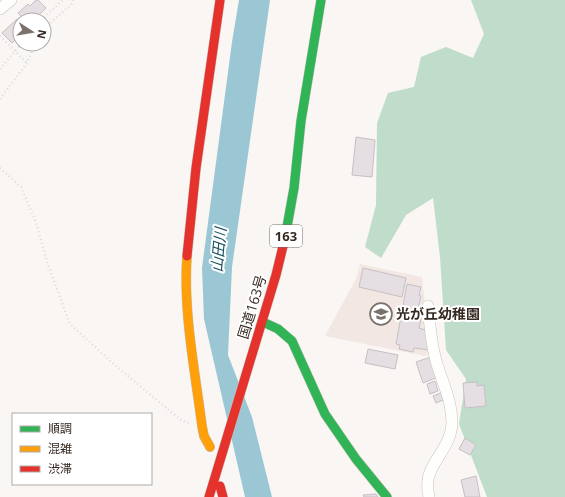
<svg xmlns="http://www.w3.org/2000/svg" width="565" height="497" font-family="'Open Sans','Noto Sans JP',sans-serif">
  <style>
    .built { fill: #f2e7e2 }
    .forest { fill: #c0dcca }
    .water { fill: #9ac7d3 }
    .building { fill: #e5dee2; stroke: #c6c0c4 }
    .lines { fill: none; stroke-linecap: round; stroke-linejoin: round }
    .street-casing { stroke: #c8c1bc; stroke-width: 12 }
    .fast-casing { stroke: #c8c1bc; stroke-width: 10 }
    .slow-casing { stroke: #c8c1bc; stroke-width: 10 }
    .jam-casing { stroke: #c8c1bc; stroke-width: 10 }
    .path { stroke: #dedcdb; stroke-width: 2.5; stroke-dasharray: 1 3; stroke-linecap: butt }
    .street { stroke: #fefefd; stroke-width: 11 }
    .fast { stroke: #30b455; stroke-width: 9 }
    .slow { stroke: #ff9f0a; stroke-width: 9 }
    .jam { stroke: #e5322d; stroke-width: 9 }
    .labels { text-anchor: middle; stroke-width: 4; stroke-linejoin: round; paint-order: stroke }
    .shield { fill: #fff; stroke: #726a64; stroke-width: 1 }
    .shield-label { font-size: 13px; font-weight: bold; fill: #362a22 }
    .street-label { font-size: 14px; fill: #362a22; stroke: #fff }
    .poi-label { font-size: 14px; font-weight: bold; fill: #362a22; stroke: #fff; text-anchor: start }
    .water-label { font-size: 15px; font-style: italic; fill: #19515f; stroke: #fff }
  </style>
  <rect width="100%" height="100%" fill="#f9f6f4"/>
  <path class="built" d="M360,264L422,277L430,352L425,356L325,336L357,277Z"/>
  <path class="forest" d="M471,0H565V497H487L459,424L466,379L446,350L440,257L433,198L406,215L381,258L365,247L376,205L377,123L388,93L414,87L421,57L446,47L473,58L484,34Z"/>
  <path class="water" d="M239,0H270L232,267L228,355L252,417L272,497H245L204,319L202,268L232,42Z"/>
  <path class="building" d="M36,0H38L46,8L34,20H25L18,13L28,4L30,6Z
    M17,19L20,22V37L19,36L12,43L2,33Z
    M356,137L375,140L372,177L352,175Z
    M363,268L406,278L402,297L359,287Z
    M407,284L421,287L419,295L421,296L418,309L423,310L419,328L425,330L429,350L414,348L413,352L399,349L400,345L396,344Z
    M368,349L398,355L395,369L365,363Z
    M431,357L438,377L423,383L416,362Z
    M435,381L438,391L430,394L427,384Z
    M477,382V386L484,385L486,406L465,408L463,383Z
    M443,392L446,399L436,403L433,396Z
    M465,438L476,445L470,455L459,449Z
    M476,476L480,497H465L461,480Z
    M376,494L378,497H364L363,495Z"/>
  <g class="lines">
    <g class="street-casing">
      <path id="street" d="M0,9L11,0
        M428,306C430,325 431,345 437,364C443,384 452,401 452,423C451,443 439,453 431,470C427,478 427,488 429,497"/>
    </g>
    <g class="fast-casing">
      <path id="fast" d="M285,238L294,188L301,121L321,0
        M263,322L278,329L292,341L325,414L356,459L387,497"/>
    </g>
    <g class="slow-casing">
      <path id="slow" d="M187,256C183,311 195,371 202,426L204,436L210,447"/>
    </g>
    <g class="jam-casing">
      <path id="jam" d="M187,256L196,168L220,0
        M220,486L223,497
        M209,497L276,275L285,238"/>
    </g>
    <path class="path" d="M41,20L63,0
      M44,28L71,5L73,0
      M0,36L27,63
      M0,69L21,44
      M0,99L27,63L35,44
      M0,168L21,187L36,222L48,265L70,324L116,366L182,421L189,423"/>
    <use href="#street" class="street"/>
    <use href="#fast" class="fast"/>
    <use href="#slow" class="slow"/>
    <use href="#jam" class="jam"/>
  </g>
  <defs>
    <g id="school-ring" transform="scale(1.15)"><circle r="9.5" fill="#fff" stroke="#7a716c" stroke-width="1.5"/><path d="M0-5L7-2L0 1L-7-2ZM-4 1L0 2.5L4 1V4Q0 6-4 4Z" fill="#7a716c"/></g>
  </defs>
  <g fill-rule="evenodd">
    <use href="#school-ring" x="381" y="314"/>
  </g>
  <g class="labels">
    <rect class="shield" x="270" y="225" width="32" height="22" rx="3"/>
    <g class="shield-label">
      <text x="286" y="241">163</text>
    </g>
    <g class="street-label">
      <text transform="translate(252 307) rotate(-73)" y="5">国道163号</text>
    </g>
    <g class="poi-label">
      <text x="396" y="319">光が丘幼稚園</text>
    </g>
    <g class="water-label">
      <text transform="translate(219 250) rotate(-85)" y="5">山田川</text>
    </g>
  </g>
  <rect x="12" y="413" width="140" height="72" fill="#ffffff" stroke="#afaaa7"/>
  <rect x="20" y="426" width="20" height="6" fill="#30b455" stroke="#afaaa7"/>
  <text x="48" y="433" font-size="12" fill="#362a22">順調</text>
  <rect x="20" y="446" width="20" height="6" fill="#ff9f0a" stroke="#afaaa7"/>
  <text x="48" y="453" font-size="12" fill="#362a22">混雑</text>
  <rect x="20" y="466" width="20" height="6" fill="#e5322d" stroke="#afaaa7"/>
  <text x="48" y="473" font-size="12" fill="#362a22">渋滞</text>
  <g transform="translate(32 32) rotate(102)"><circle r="19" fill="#ffffff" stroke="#afaaa7"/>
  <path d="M0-3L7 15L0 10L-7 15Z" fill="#7a716c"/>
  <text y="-6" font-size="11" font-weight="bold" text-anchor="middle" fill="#362a22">N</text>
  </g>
</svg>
